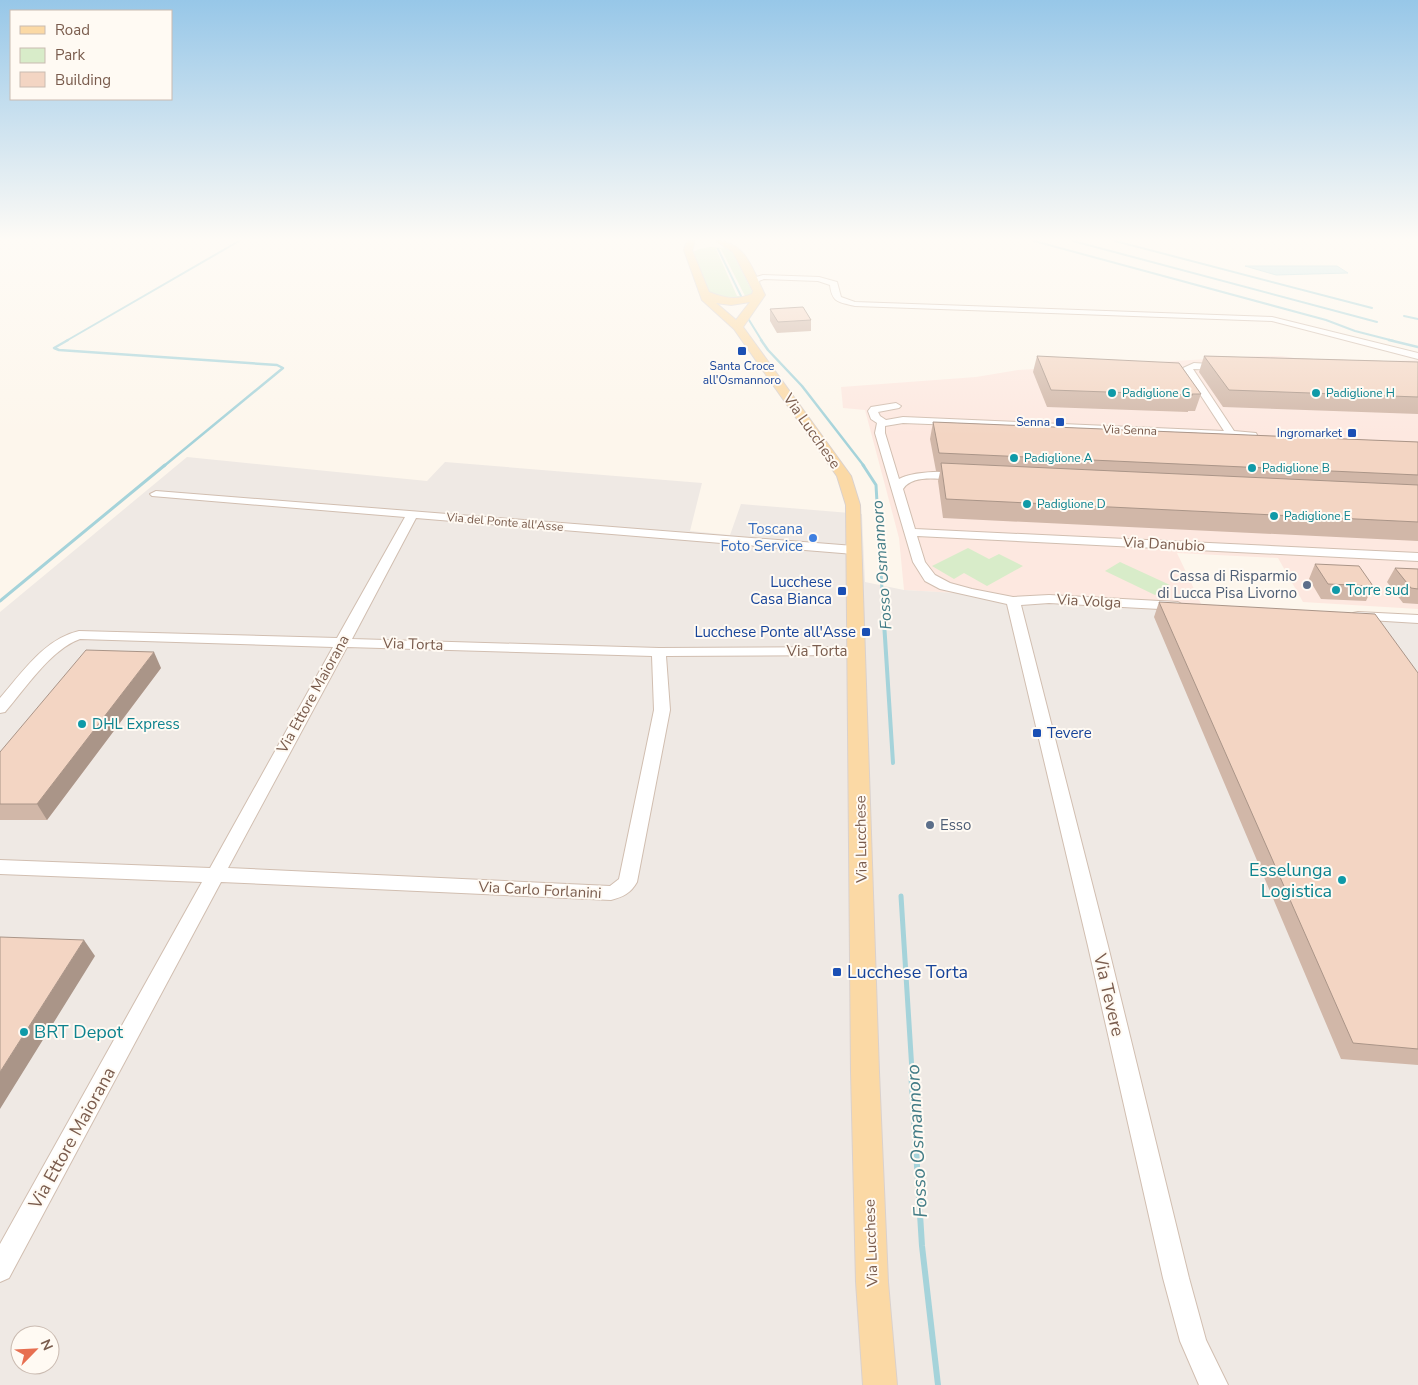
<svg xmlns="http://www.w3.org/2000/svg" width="1418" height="1385" font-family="'Nunito Sans',sans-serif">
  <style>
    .commercial { fill: #fde8e0 }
    .industrial { fill: #efe9e4; fill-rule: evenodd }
    .green { fill: #d8ecc9; fill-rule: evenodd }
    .water { fill: #bfe3e8; stroke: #a5d3da }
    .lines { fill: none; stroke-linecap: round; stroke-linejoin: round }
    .stream-far5 { stroke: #a5d3da; stroke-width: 2 }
    .stream-far4 { stroke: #a5d3da; stroke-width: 2.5 }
    .stream-far3 { stroke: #a5d3da; stroke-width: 3 }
    .stream-far2 { stroke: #a5d3da; stroke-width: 4 }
    .stream-far1 { stroke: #a5d3da; stroke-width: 5 }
    .stream { stroke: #a5d3da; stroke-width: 6 }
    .minor-casing { stroke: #d1beb0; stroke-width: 2 }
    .major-casing { stroke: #dad1cd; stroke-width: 2 }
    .minor { fill: #fff; fill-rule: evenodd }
    .major { fill: #fbd9a5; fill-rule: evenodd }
    .wall { fill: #d1b7a8 }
    .shaded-wall { fill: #aa9588 }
    .building { fill: #f3d5c3; stroke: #aa9588 }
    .transit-dot { fill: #1a4fb4; stroke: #fffaf3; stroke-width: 2 }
    .culture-dot { fill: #0f9aa8; stroke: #fffaf3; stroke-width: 2 }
    .shop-dot { fill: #3f7fe0; stroke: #fffaf3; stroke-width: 2 }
    .service-dot { fill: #5c6f8a; stroke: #fffaf3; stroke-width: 2 }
    .labels { text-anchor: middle; stroke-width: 4; stroke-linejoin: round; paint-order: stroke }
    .far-transit-label { font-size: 12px; fill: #164399; stroke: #fffaf3; text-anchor: end }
    .far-culture-label { font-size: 12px; fill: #0d838f; stroke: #fffaf3; text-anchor: start }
    .far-street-label { font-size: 12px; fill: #7a5c4d; stroke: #fffaf3 }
    .street-label { font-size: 15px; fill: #7a5c4d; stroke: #fffaf3 }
    .shop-label { font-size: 15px; fill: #366cbe; stroke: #fffaf3; text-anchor: end }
    .service-label { font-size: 15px; fill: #4e5e75; stroke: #fffaf3; text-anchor: end }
    .transit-label { font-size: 15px; fill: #164399; stroke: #fffaf3; text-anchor: end }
    .culture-label { font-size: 15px; fill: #0d838f; stroke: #fffaf3; text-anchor: start }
    .water-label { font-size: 16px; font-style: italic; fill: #437c86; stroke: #fffaf3 }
    .near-culture-label { font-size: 18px; fill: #0d838f; stroke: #fffaf3; text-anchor: end }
    .near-transit-label { font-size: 18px; fill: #164399; stroke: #fffaf3; text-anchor: start }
    .near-street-label { font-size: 18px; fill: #7a5c4d; stroke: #fffaf3 }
    .near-water-label { font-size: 19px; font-style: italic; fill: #437c86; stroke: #fffaf3 }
  </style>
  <rect width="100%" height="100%" fill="#fdf6ec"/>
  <path class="commercial" d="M1261,356H1282L1327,363L1418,360V609L1303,602L1278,558L1177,553L1203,608L904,590L899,538L865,410L843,408L841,387L976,377L1018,370Z"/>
  <path class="industrial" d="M187,457L427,481L445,462L702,483L690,531L730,535L741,504L862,514L865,582L904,590L1418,619V1385H0V612ZM20,1335H50V1365H20Z"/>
  <path class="green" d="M710,247L726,248L732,252L754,295L736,301L711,295L693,252L699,249ZM716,249H721L745,296H737Z
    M968,548L989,559L999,554L1023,566L987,586L964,573L954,579L932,566Z
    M1120,562L1170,585L1155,595L1105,571Z"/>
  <path class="water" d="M1245,266H1337L1348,273L1276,275Z"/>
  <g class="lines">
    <path class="stream-far5" d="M1034,241L1326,320L1355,331L1394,341
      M1073,241L1377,322
      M1115,241L1372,308
      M718,249L741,296
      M1404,316L1418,319
      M749,320L762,341
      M66,341L239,241"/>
    <path class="stream-far4" d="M68,340L54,348L59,350L277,365L283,368L164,466
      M761,340L768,350L802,386L864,466
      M1389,340L1418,347"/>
    <path class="stream-far3" d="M863,465L876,485L884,624
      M0,601L165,465"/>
    <path class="stream-far2" d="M884,622L893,763"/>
    <path class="stream-far1" d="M901,896L912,1071"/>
    <path class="stream" d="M911,1070L922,1246L938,1385"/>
    <g class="minor-casing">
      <path id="minor" d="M763,275L819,277L837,282L841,297L855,302L1272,317L1418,353V359L1272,321L855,306C839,302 832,303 830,285L818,281L764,279L759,281L757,287H751L753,278Z
        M1194,363L1225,365L1227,367L1222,370L1193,369L1234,431L1256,433L1257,435L1256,437L903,423L885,426V433L899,479C911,472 955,468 965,477L959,480C943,480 913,473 903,489L915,529L1418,553V561L917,536L925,562L935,575L950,583L972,589L1013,597L1049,595L1178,602L1185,606L1178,610L1049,603L1021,605L1108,946L1189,1278L1206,1340L1228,1385H1199L1180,1341L1163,1278L1088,946L1007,604L940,589L925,581L913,562L875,433L877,423L871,419L868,411L871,407L896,403L901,406L899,408L878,412L880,416L886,420L903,417L1224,431L1183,368Z
        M156,491L854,546L860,550L854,554L416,518L352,639L659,648L856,647L861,648L863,651L861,654L856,655L666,656L670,710L637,882C631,893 623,897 611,900L221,882L9,1278L0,1282V1244L202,882L0,874V860L210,868L333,647L80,639C51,649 25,689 5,712L0,713V698C22,673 44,639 79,631L337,638L405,517L152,496L150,494ZM347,647L652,656L654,710L619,879L610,886L228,868Z
        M1358,612L1418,615V623L1353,619L1351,616L1353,613Z"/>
    </g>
    <g class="major-casing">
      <path id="major" d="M687,241H695L692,250L709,292C724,298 736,301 752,294L753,291L733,252L716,241C746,241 753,271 765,295L743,327L851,476L860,505L879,1072L888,1282L897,1385H863L856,1282L851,1072L846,505L837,476L734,329L702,300L684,250ZM750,302L736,320L716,303L731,305Z"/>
    </g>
    <use href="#minor" class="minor"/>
    <use href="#major" class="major"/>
  </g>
  <path class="wall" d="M770,309L811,320V331L777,333L770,321Z
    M1037,356L1201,394L1195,411H1188V412L1047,407L1033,372Z
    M1204,356L1418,362V414L1223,407L1199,372Z
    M933,422L1418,442V541L943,518L938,481L940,472L936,471L930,439Z
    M1315,564L1373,586L1366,601L1321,599L1309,579Z
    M1395,568L1418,569V604L1403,603L1387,582Z
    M1159,602L1418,673V1065L1341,1059L1154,617Z
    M161,668L47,820H0V752Z"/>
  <path class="shaded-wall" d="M154,652L161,668L47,820L37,804Z
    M84,940L95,956L0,1109V1072Z"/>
  <path class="building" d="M803,307L811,320L778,322L770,309Z
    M1037,356L1179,363L1201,394H1192L1193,395L1051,390Z
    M1204,356L1418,362V397L1229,390Z
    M933,422L1418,442V475L939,453Z
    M941,463L1418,485V522L946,499Z
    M1315,564L1359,566L1373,586L1328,584Z
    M1395,568L1418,569V589L1411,588Z
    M1159,602L1375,614L1418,673V1049L1353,1043Z
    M86,650L154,652L37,804H0V752Z
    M0,937L84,940L0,1072Z"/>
  <linearGradient id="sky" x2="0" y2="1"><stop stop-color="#97c7e8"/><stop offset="0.55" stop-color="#fefbf6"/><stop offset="1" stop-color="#fefbf6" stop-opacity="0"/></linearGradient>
  <rect width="1418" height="435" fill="url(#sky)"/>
  <g class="transit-dot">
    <rect x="737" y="346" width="10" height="10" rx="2.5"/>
    <rect x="1055" y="417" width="10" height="10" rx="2.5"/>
    <rect x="1347" y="428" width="10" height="10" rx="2.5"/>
    <rect x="837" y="586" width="10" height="10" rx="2.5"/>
    <rect x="861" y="627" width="10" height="10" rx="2.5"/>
    <rect x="1032" y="728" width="10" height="10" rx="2.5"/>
    <rect x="832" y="967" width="10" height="10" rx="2.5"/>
  </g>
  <g class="culture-dot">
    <circle cx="1112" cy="393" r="5"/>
    <circle cx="1316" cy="393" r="5"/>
    <circle cx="1014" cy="458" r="5"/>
    <circle cx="1252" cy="468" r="5"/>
    <circle cx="1027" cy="504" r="5"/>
    <circle cx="1274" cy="516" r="5"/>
    <circle cx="1336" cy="590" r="5"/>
    <circle cx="82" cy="724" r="5"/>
    <circle cx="1342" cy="880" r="5"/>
    <circle cx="24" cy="1032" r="5"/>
  </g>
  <circle class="shop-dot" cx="813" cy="538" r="5"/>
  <g class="service-dot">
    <circle cx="1307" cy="585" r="5"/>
    <circle cx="930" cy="825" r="5"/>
  </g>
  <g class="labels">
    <g class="far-transit-label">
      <text x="742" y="370" text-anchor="middle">Santa Croce<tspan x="742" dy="14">all'Osmannoro</tspan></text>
      <text x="1050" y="426">Senna</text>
      <text x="1342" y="437">Ingromarket</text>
    </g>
    <g class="far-culture-label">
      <text x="1122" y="397">Padiglione G</text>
      <text x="1326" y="397">Padiglione H</text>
      <text x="1024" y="462">Padiglione A</text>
      <text x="1262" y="472">Padiglione B</text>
      <text x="1037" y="508">Padiglione D</text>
      <text x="1284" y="520">Padiglione E</text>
    </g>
    <g class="far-street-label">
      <text transform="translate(1130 430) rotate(2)" y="4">Via Senna</text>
      <text transform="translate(505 522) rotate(5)" y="4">Via del Ponte all'Asse</text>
    </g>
    <g class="street-label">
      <text transform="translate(812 431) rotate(55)" y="5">Via Lucchese</text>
      <text transform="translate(1164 544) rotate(3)" y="5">Via Danubio</text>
      <text transform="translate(1089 601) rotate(3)" y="5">Via Volga</text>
      <text transform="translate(413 644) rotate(2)" y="5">Via Torta</text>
      <text x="817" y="656">Via Torta</text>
      <text transform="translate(313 694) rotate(-61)" y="5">Via Ettore Maiorana</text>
      <text transform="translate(861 839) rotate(-91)" y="5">Via Lucchese</text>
      <text transform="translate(540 890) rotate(3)" y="5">Via Carlo Forlanini</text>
      <text transform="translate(871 1243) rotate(-92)" y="5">Via Lucchese</text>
    </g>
    <g class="shop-label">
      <text x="803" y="534">Toscana<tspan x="803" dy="17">Foto Service</tspan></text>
    </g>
    <g class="service-label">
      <text x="1297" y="581">Cassa di Risparmio<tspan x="1297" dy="17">di Lucca Pisa Livorno</tspan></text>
      <text x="940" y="830" text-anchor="start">Esso</text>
    </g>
    <g class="transit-label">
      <text x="832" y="587">Lucchese<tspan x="832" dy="17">Casa Bianca</tspan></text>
      <text x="856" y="637">Lucchese Ponte all'Asse</text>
      <text x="1047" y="738" text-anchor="start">Tevere</text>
    </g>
    <g class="culture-label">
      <text x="1346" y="595">Torre sud</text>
      <text x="92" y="729">DHL Express</text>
    </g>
    <g class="water-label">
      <text transform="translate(881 565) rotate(-94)" y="6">Fosso Osmannoro</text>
    </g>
    <g class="near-culture-label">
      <text x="1332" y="876">Esselunga<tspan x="1332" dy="21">Logistica</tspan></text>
      <text x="34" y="1038" text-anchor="start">BRT Depot</text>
    </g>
    <g class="near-transit-label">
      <text x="847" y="978">Lucchese Torta</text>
    </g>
    <g class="near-street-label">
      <text transform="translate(1109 995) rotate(77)" y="6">Via Tevere</text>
      <text transform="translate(72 1138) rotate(-61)" y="6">Via Ettore Maiorana</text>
    </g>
    <g class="near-water-label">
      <text transform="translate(916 1141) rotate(-93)" y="7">Fosso Osmannoro</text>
    </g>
  </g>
  <rect x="10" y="10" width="162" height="90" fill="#fffaf3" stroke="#cabbb1"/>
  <rect x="20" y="26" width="25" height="8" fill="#fbd9a5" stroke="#cabbb1"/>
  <text x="55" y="35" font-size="15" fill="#7a5c4d">Road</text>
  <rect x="20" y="48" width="25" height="15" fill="#d8ecc9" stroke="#cabbb1"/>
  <text x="55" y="60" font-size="15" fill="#7a5c4d">Park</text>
  <rect x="20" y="72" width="25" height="15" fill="#f3d5c3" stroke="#cabbb1"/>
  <text x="55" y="85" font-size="15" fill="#7a5c4d">Building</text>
  <g transform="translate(35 1350) rotate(66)"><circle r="24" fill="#fffaf3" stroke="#cabbb1"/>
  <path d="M0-4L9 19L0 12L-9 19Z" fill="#e76f51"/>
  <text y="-8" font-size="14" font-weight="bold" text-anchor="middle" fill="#7a5c4d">N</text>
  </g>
</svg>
